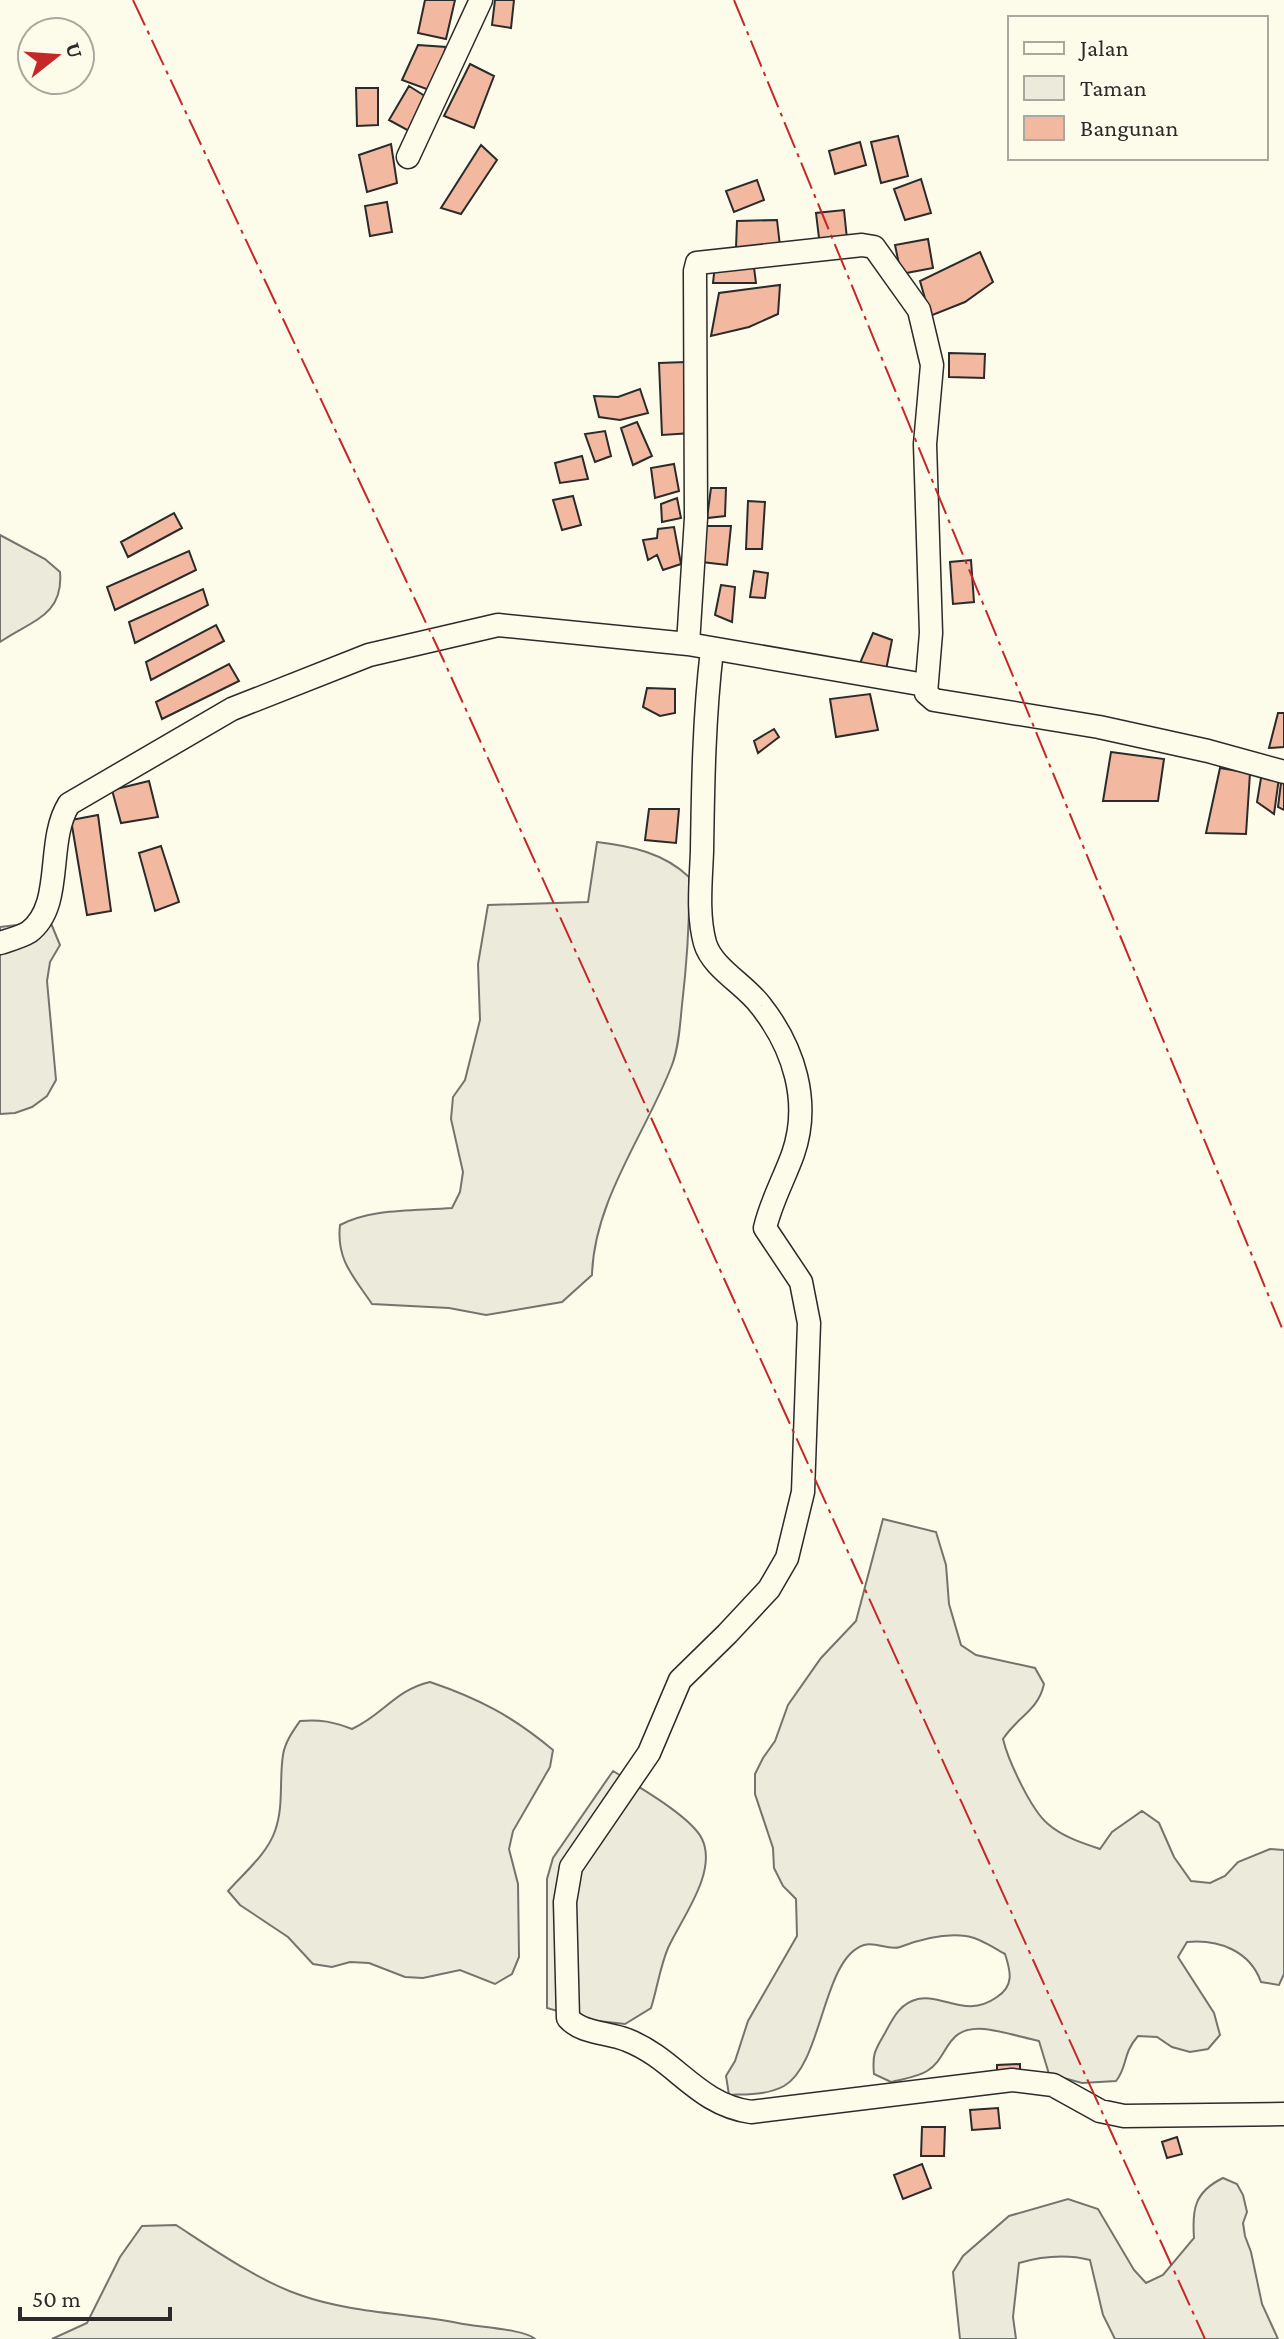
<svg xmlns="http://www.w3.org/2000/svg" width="1284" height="2339" font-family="'Crimson Pro',serif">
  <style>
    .green { fill: #ecebdb; stroke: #74746e; stroke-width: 2 }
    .building { fill: #f2b8a0; stroke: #2b2b2b; stroke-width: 2 }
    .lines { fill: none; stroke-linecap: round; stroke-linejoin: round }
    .minor-casing { stroke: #2b2b2b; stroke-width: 25 }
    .minor { stroke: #fdfbea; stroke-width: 22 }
    .power { stroke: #c62828; stroke-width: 2; stroke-dasharray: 28 6 4 6; stroke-linecap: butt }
  </style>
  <rect width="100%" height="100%" fill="#fdfbea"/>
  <path class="green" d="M0,535L45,559L60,572C64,616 30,621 0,642Z
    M597,842C631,846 664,853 689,877C690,920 687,962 682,1005C680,1024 679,1047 672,1065C646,1133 594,1200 592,1275L562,1302L486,1315L449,1308L372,1304C354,1277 336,1260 340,1225C373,1208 415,1211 452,1208L460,1192L463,1172L451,1119L453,1097L465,1080L480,1020L478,964L488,905L588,902Z
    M50,921L60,945L50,962L47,981L56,1080L47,1096L32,1107L15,1113L0,1114V927Z
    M883,1519L936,1532L946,1565L949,1604L961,1645L976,1655L1035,1668L1044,1684C1038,1711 1018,1716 1003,1739C1008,1760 1031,1810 1048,1824C1063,1837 1082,1843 1100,1849L1112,1832L1142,1811L1159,1823L1174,1857L1191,1881L1210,1883L1225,1876L1238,1862L1270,1849L1284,1850V1974L1279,1985L1261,1982C1250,1951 1219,1939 1187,1942L1178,1957L1214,2013L1220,2035L1208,2049L1190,2052L1172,2047L1157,2037L1138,2036C1122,2054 1128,2066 1116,2081L1082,2083L1049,2074L1039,2041C1021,2037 1002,2031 984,2029C944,2026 950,2057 927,2071C918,2077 902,2079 891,2082L874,2074C872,2054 875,2050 885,2033C893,2018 900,2003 918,1999C945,1994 966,2019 997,1997C1014,1986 1011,1972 1005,1954C994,1948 978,1937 966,1936C943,1933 921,1939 900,1947C888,1951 876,1941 864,1945C822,1958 823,2064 784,2086C768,2095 747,2094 729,2095L726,2076L735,2061L748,2021L797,1936L796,1899L783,1886L774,1868L773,1848L755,1794V1774L763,1758L775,1741L788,1705L821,1658L856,1621Z
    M430,1682C480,1699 512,1716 553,1750L550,1767L513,1831L509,1849L518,1884L519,1957L512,1974L495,1984L460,1970L423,1978L405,1977L369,1963L350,1962L332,1967L313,1964L288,1937L240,1905L228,1891C244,1873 267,1854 275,1831C284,1806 279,1780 283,1755C285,1742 293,1731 300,1721C320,1719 334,1722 352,1729C383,1715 395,1690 430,1682Z
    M613,1771C635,1785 691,1816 702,1839C718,1872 681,1919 668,1948C660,1967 657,1989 651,2008L625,2024L589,2020L547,2008V1879L553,1858Z
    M1223,2178L1237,2184L1243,2195L1247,2212L1243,2223L1245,2236L1251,2252L1262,2304L1278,2339H1115L1103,2315L1090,2260C1066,2254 1043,2256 1019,2263L1013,2317L1016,2339H960L953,2272L963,2256L1009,2216L1068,2199L1098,2209L1134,2270L1146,2283L1163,2275L1194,2238C1192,2210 1194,2192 1223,2178Z
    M176,2225C213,2249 259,2281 300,2295C351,2313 406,2313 458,2323C476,2327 525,2329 535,2339H52L87,2323L120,2257L142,2226Z"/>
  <path class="building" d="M425,0H455L446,39L418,33Z
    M495,0H514L511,28L492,25Z
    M418,45L446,47L432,91L402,80Z
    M470,64L494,76L474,128L444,116Z
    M409,86L428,98L409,131L389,120Z
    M356,88H378V125L357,126Z
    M898,136L908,176L881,183L871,142Z
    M860,142L866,165L835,174L829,151Z
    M391,144L397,183L367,192L359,155Z
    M481,145L497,160L461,214L441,208Z
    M921,179L931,213L905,220L894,189Z
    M757,180L764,200L734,212L726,191Z
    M387,202L392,232L370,236L365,206Z
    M844,210L847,239L819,238L816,213Z
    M777,220L780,246L736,248L737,221Z
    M928,239L933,268L901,274L895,245Z
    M980,252L993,282L965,302L930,316L920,281Z
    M753,260L756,283H713L715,265Z
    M780,285L778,314L749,327L711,336L719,293Z
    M949,353L985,354L984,378L949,377Z
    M686,362L692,433L662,435L659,363Z
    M640,389L648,413L620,420L599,417L594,396L618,397Z
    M637,422L652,456L633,465L621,428Z
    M605,431L611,456L595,462L585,434Z
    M582,456L588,479L560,483L555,463Z
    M674,464L679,491L655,498L651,468Z
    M711,488H726L725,516L707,518Z
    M573,496L581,525L562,530L553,500Z
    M677,498L681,518L662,522L661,504Z
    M748,501L765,502L762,549H746Z
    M174,513L182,528L128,557L121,542Z
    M705,526H731L727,565L702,562Z
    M674,527L681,564L663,570L657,555L648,560L643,540L657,538L658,529Z
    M189,551L196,570L115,610L107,587Z
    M971,560L974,602L953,604L950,562Z
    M754,571L768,573L765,598L750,597Z
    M721,585L735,587L732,622L715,615Z
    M203,589L208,605L135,643L129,622Z
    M216,625L224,641L151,680L146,662Z
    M873,633L892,640L886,670L860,663Z
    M229,664L239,681L162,719L156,702Z
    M647,688L675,689V713L660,716L643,707Z
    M870,694L878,730L836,737L830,699Z
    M1278,713H1284V747L1269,748Z
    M774,729L779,737L758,753L754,741Z
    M1111,752L1164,759L1158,801H1103Z
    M1220,768L1250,773L1246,834L1206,833Z
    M1261,778H1279L1274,814L1257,802Z
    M149,781L158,817L121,823L112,790Z
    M1281,783H1284V810L1278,807Z
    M649,809H679L676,843L645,840Z
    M98,815L111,911L87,915L71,820Z
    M161,846L179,902L155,911L139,853Z
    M1020,2064V2078L997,2079V2065Z
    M998,2108L1000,2128L972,2130L970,2110Z
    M922,2127H945L944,2156H921Z
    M1177,2137L1182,2154L1167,2158L1162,2142Z
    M922,2164L931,2188L903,2199L894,2175Z"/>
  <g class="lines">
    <g class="minor-casing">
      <path id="minor" d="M408,157L481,0
        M688,644L696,518L695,271L697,263L862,245L874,247L919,310L932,365L925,444L931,633L926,693L934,700L1099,727L1208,751L1284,772
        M712,650C704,717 703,784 702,851C701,880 697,914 705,943C712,968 746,985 761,1006C794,1048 811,1102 793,1154C784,1179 771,1202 765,1228L801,1282L809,1323L803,1492L787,1558L769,1589L727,1634L680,1680L649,1753L571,1867L565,1902L568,2018C582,2034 608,2032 627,2040C676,2059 696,2104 751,2112L1012,2080L1053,2085L1100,2111L1124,2116L1284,2114
        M0,943C9,940 21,937 29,932C65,905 45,842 69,804L232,709L369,655L498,625L688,644L925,685"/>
    </g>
    <use href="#minor" class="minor"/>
    <path class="power" d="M133,0L443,659L1205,2339
      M734,0L1284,1333"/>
  </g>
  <rect x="1008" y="16" width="260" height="144" fill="#fdfbea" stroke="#a9a89e" stroke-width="2"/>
  <rect x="1024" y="42" width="40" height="12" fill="#fdfbea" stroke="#a9a89e" stroke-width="2"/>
  <text x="1080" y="56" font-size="24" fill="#2b2b2b">Jalan</text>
  <rect x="1024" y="76" width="40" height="24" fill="#ecebdb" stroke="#a9a89e" stroke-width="2"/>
  <text x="1080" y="96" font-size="24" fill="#2b2b2b">Taman</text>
  <rect x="1024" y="116" width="40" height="24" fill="#f2b8a0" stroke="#a9a89e" stroke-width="2"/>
  <text x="1080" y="136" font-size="24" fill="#2b2b2b">Bangunan</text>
  <g transform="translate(56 56) rotate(73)"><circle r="38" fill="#fdfbea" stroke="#a9a89e" stroke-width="2"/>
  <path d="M0-6L14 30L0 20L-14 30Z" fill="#c62828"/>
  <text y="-12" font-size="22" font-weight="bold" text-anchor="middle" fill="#2b2b2b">U</text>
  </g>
  <path d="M20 2307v12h150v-12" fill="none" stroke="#2b2b2b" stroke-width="4"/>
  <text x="32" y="2307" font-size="24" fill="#2b2b2b" stroke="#fdfbea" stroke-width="6" paint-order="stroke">50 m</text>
</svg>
